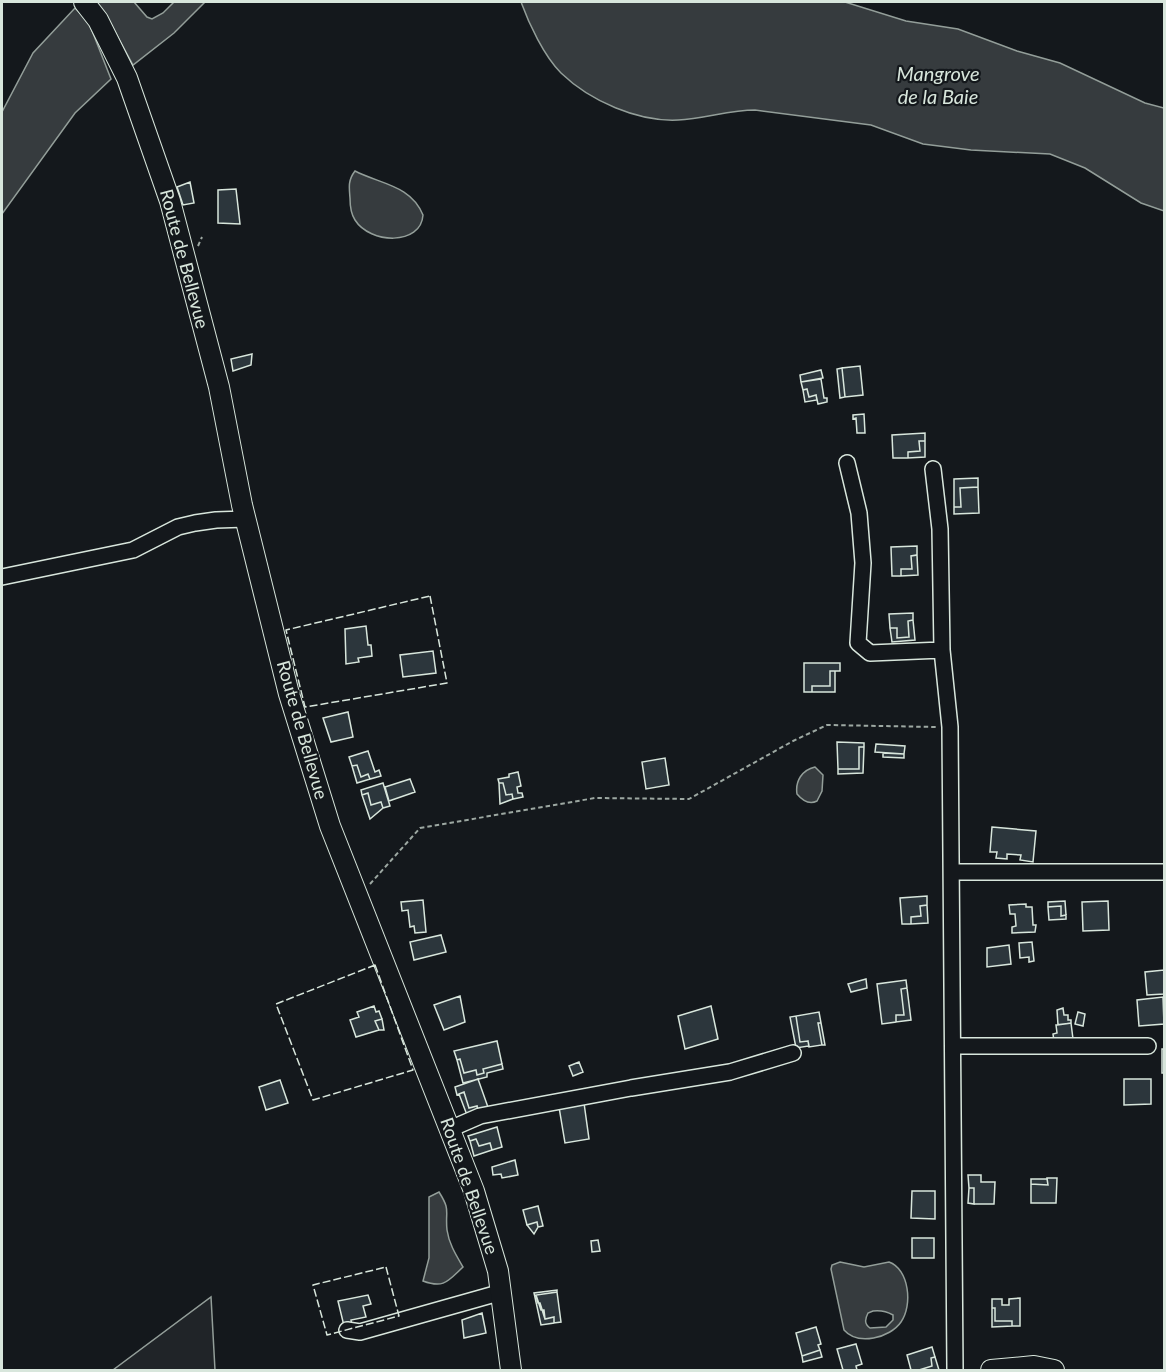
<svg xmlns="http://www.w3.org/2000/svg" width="1166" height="1372" font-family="Lato,sans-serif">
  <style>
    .green { fill: #202428; stroke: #939e99; stroke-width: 1.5 }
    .water { fill: #363b3e; stroke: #939e99; stroke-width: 1.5; fill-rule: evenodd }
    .building { fill: #2c363c; stroke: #d8e6dc; stroke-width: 1.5 }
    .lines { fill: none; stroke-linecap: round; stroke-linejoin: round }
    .minor-casing { stroke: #d8e6dc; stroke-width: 18 }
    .major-casing { stroke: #d8e6dc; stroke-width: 22 }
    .path { stroke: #9da8a2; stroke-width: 2; stroke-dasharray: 4.5 3; stroke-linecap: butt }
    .minor { stroke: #14181c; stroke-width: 15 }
    .major { stroke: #14181c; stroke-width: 20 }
    .fence { stroke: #d8e6dc; stroke-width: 1.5; stroke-dasharray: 8 3; stroke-linecap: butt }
    .labels { text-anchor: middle; stroke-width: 4.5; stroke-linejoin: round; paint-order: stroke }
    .street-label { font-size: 18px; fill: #d8e6dc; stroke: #14181c }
    .water-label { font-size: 20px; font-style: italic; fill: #d8e6dc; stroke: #14181c }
  </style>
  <rect width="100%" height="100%" fill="#14181c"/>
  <path class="green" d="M211,1297L215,1370H113Z"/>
  <path class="water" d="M96,2H134L147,17L152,19L163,13L174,2H205L174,33L133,65L108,19L91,28L111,79L75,113L2,214V112L33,53L75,8L87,20Z
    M521,2H845L906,21L958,29L1017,51L1060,63L1145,103L1164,108V211L1141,203L1085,168L1050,154L971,150L923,144L871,125L755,110C729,110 704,119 678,120C638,122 590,101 561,73C544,56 529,24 521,2Z
    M355,171C380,184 411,185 423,215C421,246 370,244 355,220C351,214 350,205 350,198C349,187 348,180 355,171Z
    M815,767L823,775L822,791L817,801C809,805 802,800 797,794C795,781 802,770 815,767Z
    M439,1192C451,1211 445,1210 447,1230C449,1244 456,1255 463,1267C448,1281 444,1289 423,1281L429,1258V1197Z
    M840,1262L864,1267L889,1262C909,1269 913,1305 901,1322C890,1338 858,1346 844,1330L831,1269L832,1265ZM873,1311C881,1310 886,1311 893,1315V1320L886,1327L870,1328C864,1324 865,1319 868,1313Z"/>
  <path class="building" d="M190,182L194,203L183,205L177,187Z
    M236,189L240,224L218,223V190Z
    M252,354L251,365L233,371L231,359Z
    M860,366L863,395L845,397L842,368Z
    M842,368L845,397L840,398L837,369Z
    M821,370L823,378L801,382L800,375Z
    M821,379L824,398H827V402L818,404L816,395L809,397L807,389L803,390L801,382Z
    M807,389L809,397L816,395L817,400L805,402L803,390Z
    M864,414L865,433H857L856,418L853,419V415Z
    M925,433V441H919L920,451L908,452V458H893L892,435Z
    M919,441H925V457L908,458V452L920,451Z
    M978,478V487L960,488L961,507H954V479Z
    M978,487L979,513L954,514V507H961L960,488Z
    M917,546V555L911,556L912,569H901V576H892L891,547Z
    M917,555L918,575L901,576V569H912L911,556Z
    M913,613V620L908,621L909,637L897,638V628H890L889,614Z
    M913,620L915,640L892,642L890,628H897V638L909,637L908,621Z
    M366,626L368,645H371L372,656L358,658L359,662L346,664L345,629Z
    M433,651L436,673L403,677L400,655Z
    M804,663H840V671H830V686H812V692H804Z
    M830,671H835V692H812V686H830Z
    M348,712L353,737L331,742L323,718Z
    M837,742L864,743V747H859V769H838Z
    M876,744L905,746L904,754L875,752Z
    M859,747H864L863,773L838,774V769H859Z
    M368,751L375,772L379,770L381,776L370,779L368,774L361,777L357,765L352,766L349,757Z
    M883,753L904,754V758L883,757Z
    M665,758L669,785L646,789L642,762Z
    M357,765L361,777L368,774L370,779L357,783L352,766Z
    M518,772L521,786L517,787L518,793H522L523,797L513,799L512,794L506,795L503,783H499L498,779L509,777V774Z
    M410,779L415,792L389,801L385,787Z
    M383,783L390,806L383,808L381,802L371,805L368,793L362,795L361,790Z
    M499,783H503L506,795L512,794L513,799L500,804Z
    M368,793L371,805L381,802L383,808L370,819L362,795Z
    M992,827L1036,831L1033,862L1020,860L1021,855L1007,854V859L996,858L997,852H990Z
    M927,896V905L920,906L921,916L911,917V924H902L900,898Z
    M423,900L426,932L415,933L414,926L410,927L408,910L402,911L401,902Z
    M1065,901L1066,915L1061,916V906L1048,907V902Z
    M1108,901L1109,930L1083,931L1082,902Z
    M1026,904V907H1032L1033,925H1036L1035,932L1012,933V927L1016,926L1015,914H1010L1009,905Z
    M927,905L928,923L911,924V917L921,916L920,906Z
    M1061,906V916L1066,915V919L1049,920L1048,907Z
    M441,935L446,952L414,960L410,942Z
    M1032,942L1034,961L1029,962V957L1020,958L1019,943Z
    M1009,945L1011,964L987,967V948Z
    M1164,970V994L1147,995L1145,972Z
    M866,979L867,988L851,992L848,984Z
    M906,980L907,988L901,989L904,1015H896V1022L882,1024L877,984Z
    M907,988L911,1020L896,1022V1015H904L901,989Z
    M460,996L465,1022L444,1030L434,1005Z
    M1163,997L1164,1024L1139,1026L1137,1000Z
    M374,1006L376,1012L379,1011L382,1019L375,1021L379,1030L356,1037L350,1020L359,1017L357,1012Z
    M711,1006L718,1039L685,1049L678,1016Z
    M1063,1008L1064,1015H1068V1020H1071V1023L1058,1025L1057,1010Z
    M819,1012L821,1023H818L822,1045L809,1047L808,1041L800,1042L796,1016Z
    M1078,1012L1085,1014L1083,1026L1075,1024Z
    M796,1016L800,1042L808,1041L809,1046L796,1048L790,1017Z
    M382,1019L384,1030H379L375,1021Z
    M818,1023H821L825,1045H822Z
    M1071,1023L1073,1039L1054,1041L1053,1034L1057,1033L1056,1025Z
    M497,1041L502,1064L483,1069L484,1073L477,1075L476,1070L464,1073L460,1059L457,1060L454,1051Z
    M1162,1049H1164V1073H1162Z
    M460,1059L464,1073L476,1070L477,1075L484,1073L483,1069L502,1064L503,1069L487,1073V1077L463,1083L457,1060Z
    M579,1062L583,1072L573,1076L569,1066Z
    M478,1079L489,1110L479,1114L477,1106L469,1108L464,1092L457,1095L455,1087Z
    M1124,1079H1151V1104L1124,1105Z
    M280,1080L288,1103L266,1110L259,1087Z
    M464,1092L469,1108L477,1106L478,1111L467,1115L459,1094Z
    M584,1103L589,1139L565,1143L559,1107Z
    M497,1127L502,1147L492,1150L490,1143L479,1146L476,1139L470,1141L468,1136Z
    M476,1139L479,1146L490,1143L492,1150L474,1156L470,1141Z
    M515,1160L518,1175L502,1178L501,1174L493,1175L492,1167Z
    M968,1175H981V1182H995L994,1204H974V1188H969Z
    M1047,1178H1057L1056,1203H1031V1184L1048,1185Z
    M1031,1179H1047L1048,1185L1031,1184Z
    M969,1188H974V1204L968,1203Z
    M912,1191H935V1219L911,1218Z
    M538,1206L543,1226L538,1227L537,1222L527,1225L523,1210Z
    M537,1222L538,1227L534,1234L527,1225Z
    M912,1238H934V1258H912Z
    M598,1240L600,1251L592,1252L591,1241Z
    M557,1290V1292L536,1295L538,1303H540L545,1319L554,1317V1323L541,1325L534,1293Z
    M557,1292L561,1322L554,1323V1317L545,1319L544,1310H541L536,1295Z
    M368,1295L371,1304L363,1306L366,1317L351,1320L352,1325L344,1326L338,1301Z
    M1020,1298V1326H1012V1321H995V1308H992V1299H1002V1305H1009V1299Z
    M992,1308H995V1321H1012V1326L992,1327Z
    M482,1313L486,1333L464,1338L462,1320Z
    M816,1327L821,1344L818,1345L820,1350L802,1356L796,1333Z
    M856,1344L862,1364L856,1366L857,1370H843L837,1349Z
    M932,1347L935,1357L931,1358L932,1366L919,1370H911L907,1355Z
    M820,1350L822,1357L803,1362L802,1356Z
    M935,1357L939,1370H919L932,1366L931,1358Z"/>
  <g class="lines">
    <g class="minor-casing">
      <path id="minor" d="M847,463L859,513L863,563L858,643L870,653L942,650
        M933,469L940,529L942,650L950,727L955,1370
        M2,577L133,550L178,527L195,523L216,520L246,519
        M953,872H1164
        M953,1046H1148
        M450,1129L480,1116L631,1088L730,1072L793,1053
        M347,1330L360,1332L502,1292"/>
    </g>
    <g class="major-casing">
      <path id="major" d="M84,2L98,20L127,78L170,201L219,387L242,505L289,694L330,826L474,1191L498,1271L511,1370
        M991,1370L1034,1366L1054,1370"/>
    </g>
    <path class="path" d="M198,246L202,237
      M370,884L420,828L595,798L689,799L793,741L827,725L936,727"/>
    <use href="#minor" class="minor"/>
    <use href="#major" class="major"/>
    <path class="fence" d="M430,596L447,683L305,707L286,630Z
      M375,965L413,1070L313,1100L276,1004Z
      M386,1267L399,1316L327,1335L313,1285Z"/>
  </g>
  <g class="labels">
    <g class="street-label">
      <text transform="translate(184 259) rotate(75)" y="6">Route de Bellevue</text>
      <text transform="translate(302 730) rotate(74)" y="6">Route de Bellevue</text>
      <text transform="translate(469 1186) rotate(71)" y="6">Route de Bellevue</text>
    </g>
    <g class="water-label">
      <text x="938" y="81">Mangrove<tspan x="938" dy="23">de la Baie</tspan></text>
    </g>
  </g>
  <rect width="1166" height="1372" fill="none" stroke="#d8e6dc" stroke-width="6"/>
</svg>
